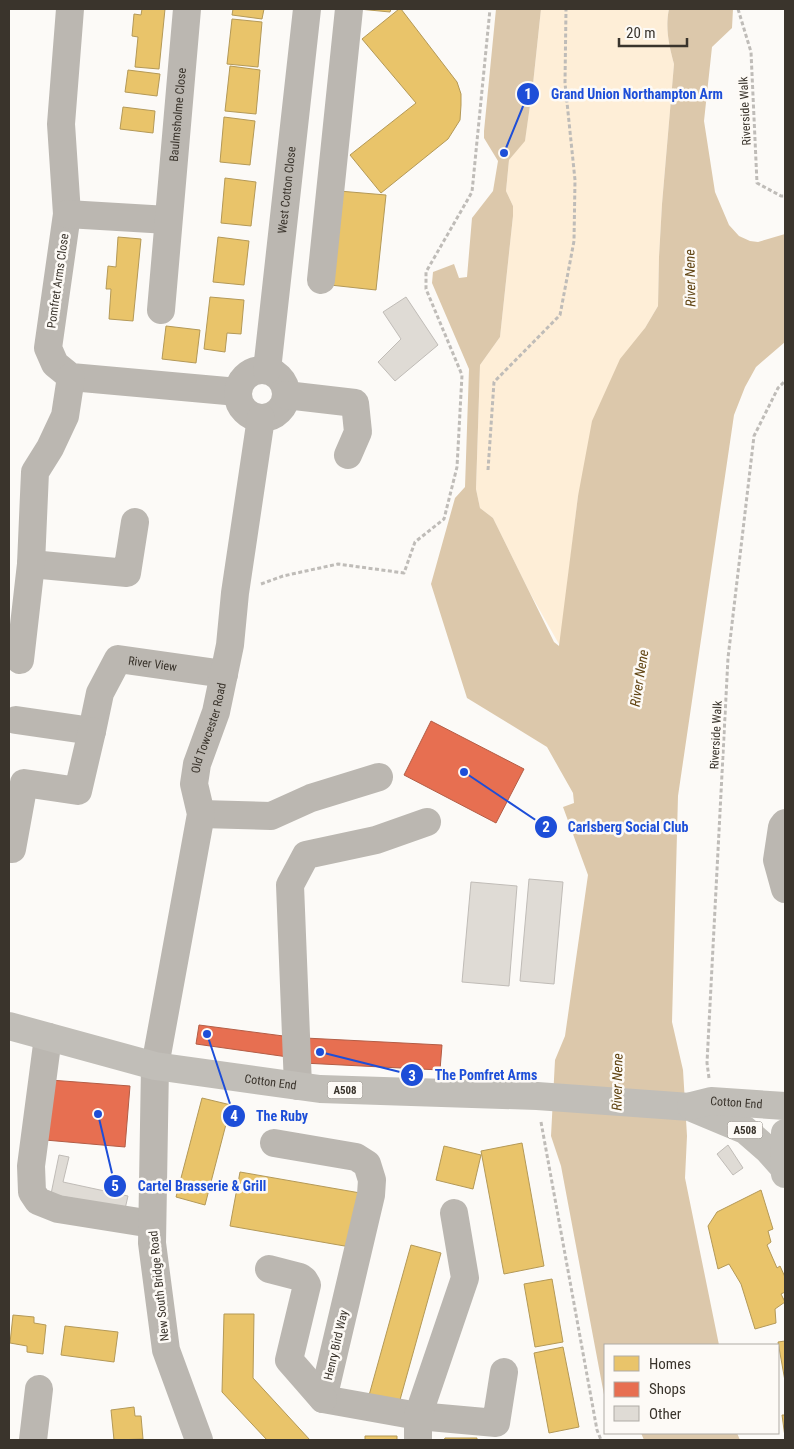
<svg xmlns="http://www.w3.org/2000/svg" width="794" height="1449" font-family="'Roboto Condensed',sans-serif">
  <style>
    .green { fill: #feeed7 }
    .water { fill: #dcc8ab }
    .homes { fill: #e9c46a; stroke: #b49957 }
    .shops { fill: #e76f51; stroke: #b35d46 }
    .building { fill: #dfdbd5; stroke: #c0bcb7 }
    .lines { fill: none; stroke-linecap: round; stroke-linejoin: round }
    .path { stroke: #bfbcb8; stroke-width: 3; stroke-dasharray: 4 2.5; stroke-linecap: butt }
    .minor { stroke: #bbb7b1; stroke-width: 28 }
    .highway { stroke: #c1beb8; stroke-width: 28 }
    .labels { text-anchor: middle; stroke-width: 5; stroke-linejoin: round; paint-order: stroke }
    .shield { fill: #fdfaf6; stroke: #746f69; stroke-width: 1 }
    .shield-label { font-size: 11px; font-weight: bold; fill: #3a342c }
    .street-label { font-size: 12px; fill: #3a342c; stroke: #fdfaf6 }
    .water-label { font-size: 14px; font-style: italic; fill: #634716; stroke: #fdfaf6 }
    .leader { fill: none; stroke: #1d4ed8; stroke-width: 2 }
    .callout-dot { fill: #1d4ed8; stroke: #fdfaf6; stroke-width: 2 }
    .mark-label { font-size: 15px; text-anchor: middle; font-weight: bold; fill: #fff }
    .callout-label { font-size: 14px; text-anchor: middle; font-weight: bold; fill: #1d4ed8; stroke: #fdfaf6; stroke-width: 5; stroke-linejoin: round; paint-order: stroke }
  </style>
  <rect width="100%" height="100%" fill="#fcfaf7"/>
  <path class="green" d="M541,9H669C665,28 669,45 674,64L662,204L659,257L658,306L645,328L578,496L560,646L530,593L493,518L480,508L476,489L480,365L500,337L513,216V206L506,191L509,160L525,140L533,84Z"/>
  <path class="water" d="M496,9H541L533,84L525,141L509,160L506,191L513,206V216L500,337L480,365L476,489L480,508L493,518L554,642L559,646L578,496L592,421L620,359L645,328L658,306L659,257L662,204L674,64C669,45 665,28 669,9H733L732,28L712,47L704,121L715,192L729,225L739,236L750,241L758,242L785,234V342L756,367L745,387L734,415L678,796L672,1022L683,1070L687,1136L685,1178L719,1345H605V1400L561,1166L551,1136L555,1060L565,1036L588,875L563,807L574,803L573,793L547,747L467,698L431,584L455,498L465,487L469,369L432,283L433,272L454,264L459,278L467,277L472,218L493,191L498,161L484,138V131Z
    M641,1433H737L740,1440H644Z"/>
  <path class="homes" d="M142,9H165L159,69L135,67L138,37L132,36L134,14L141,15Z
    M233,9H264L262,19L232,15Z
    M359,9H391L390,12Z
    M399,9H401L457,82L461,94V105L460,120L448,139L381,193L350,155L416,103L362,39Z
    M232,19L262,22L258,67L227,64Z
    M230,66L260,70L256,114L225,111Z
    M128,70L160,74L157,96L125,92Z
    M123,107L155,111L153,133L120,129Z
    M224,117L255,121L250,165L220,162Z
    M225,178L256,182L251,226L221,223Z
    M339,191L386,195L376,290L330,285Z
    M118,237L141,239L133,321L109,319L111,289H106L108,266L116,267Z
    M218,237L249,241L244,285L213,282Z
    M210,297L244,300L241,334L227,333L225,352L204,349Z
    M166,326L200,330L196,363L162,359Z
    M202,1098L231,1105L205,1205L176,1197Z
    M522,1143L544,1266L504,1274L481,1151Z
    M444,1146L481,1155L473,1189L436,1180Z
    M240,1172L366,1194L356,1248L230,1226Z
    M761,1190L773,1229L768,1231L771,1242L767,1245L777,1268L780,1266L785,1277V1292L781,1294L785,1302L775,1309L776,1323L755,1329L741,1284L729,1264L718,1269L708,1226L717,1212Z
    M411,1245L441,1253L398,1407L368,1399Z
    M552,1279L563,1342L535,1347L524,1284Z
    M224,1314H254L253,1378L310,1440H267L222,1392Z
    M13,1315L34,1317V1323L46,1325L43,1354L27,1352V1346L10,1343Z
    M65,1326L118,1332L114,1362L61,1355Z
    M785,1341V1381L778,1342Z
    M563,1347L579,1427L549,1433L534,1353Z
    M134,1407L135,1416H141L143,1439L114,1440L111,1410Z
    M782,1415H785V1437Z
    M365,1436H397V1440H365Z
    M445,1438H477V1440H444Z"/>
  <path class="shops" d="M431,721L524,769L496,823L404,775Z
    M199,1025L291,1037L288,1057L196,1044Z
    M305,1038L442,1045L440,1070L303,1063Z
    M50,1080L130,1086L125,1147L45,1140Z"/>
  <path class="building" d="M406,297L438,345L395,381L378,362L401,339L383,312Z
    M529,879L563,882L554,984L520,981Z
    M471,882L517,886L509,986L462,982Z
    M728,1145L743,1168L733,1175L717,1154Z
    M59,1155L69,1157L63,1182L128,1196L125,1209L51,1194Z"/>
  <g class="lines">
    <path class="path" d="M738,9L751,52L757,183L781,196H785
      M488,470L494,382L560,315L574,241L575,180L565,83L566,9
      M261,584L283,576L338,564L404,573L415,542L444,519L457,467L462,375L426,289V272L472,192L490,9
      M709,1078L707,1063L728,658L754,436L778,388L785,381
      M541,1122L597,1430L601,1440"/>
    <g class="minor">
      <path d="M70,9L61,124L67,214L48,348L55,364L71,377L238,392"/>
      <path d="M67,214L168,220"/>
      <path d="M321,280L349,9"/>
      <path id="s1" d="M161,310L187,9"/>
      <circle cx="262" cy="394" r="24"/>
      <path id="s2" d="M267,370L307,9"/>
      <path d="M286,395L355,403L358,432L348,455"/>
      <path d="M31,564L127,573L135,522"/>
      <path d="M20,660L31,564L35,472L50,448L65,416L71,377"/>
      <path id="s3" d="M16,720L92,731L100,693L118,659L224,674"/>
      <path d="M201,814L271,816L311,798L379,777"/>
      <path d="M785,823L782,827L777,860L785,889"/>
      <path d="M12,849L24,783L78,791L92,731"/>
      <path d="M48,1037L31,1166L32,1192L38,1201L58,1209L152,1224"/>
      <path d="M298,1086L290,885L306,855L376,840L427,822"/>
      <path d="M274,1143L356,1157L367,1164L372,1180L371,1195L323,1399L418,1416L496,1423L504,1372"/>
      <path d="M269,1269L300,1277L304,1280L307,1285L289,1360L323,1399"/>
      <path d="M33,1440L39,1389"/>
      <path id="s4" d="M199,1440L166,1350L152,1243L155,1066L201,814L194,784L197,764L216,712L230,645L235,593L261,418"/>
      <path d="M418,1440V1416L465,1278L454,1213"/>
    </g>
    <g class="highway">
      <path id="s5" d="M9,1026L155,1066L320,1089L537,1096L690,1107L745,1130L768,1150L784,1168L785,1174"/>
      <path id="s6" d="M691,1106L711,1101L785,1106"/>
      <path d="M784,1168L785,1133"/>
    </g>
  </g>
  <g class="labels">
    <g class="shield">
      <rect x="327.5" y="1081.5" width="35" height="17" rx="4"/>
      <rect x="727.5" y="1121.5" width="35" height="17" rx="4"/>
    </g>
    <g class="shield-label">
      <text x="345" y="1094">A508</text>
      <text x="745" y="1134">A508</text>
    </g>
    <g class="street-label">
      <text transform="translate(745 111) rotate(-93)" y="4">Riverside Walk</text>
      <text dy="4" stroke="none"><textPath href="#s1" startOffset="196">Baulmsholme Close</textPath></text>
      <text dy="4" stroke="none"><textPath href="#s2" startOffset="181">West Cotton Close</textPath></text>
      <text transform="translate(58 281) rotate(-82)" y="4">Pomfret Arms Close</text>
      <text dy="4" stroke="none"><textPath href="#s3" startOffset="189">River View</textPath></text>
      <text dy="4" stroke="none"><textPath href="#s4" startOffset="726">Old Towcester Road</textPath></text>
      <text transform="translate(716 735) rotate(-87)" y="4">Riverside Walk</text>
      <text dy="4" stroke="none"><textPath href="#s5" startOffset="268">Cotton End</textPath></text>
      <text dy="4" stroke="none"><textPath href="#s6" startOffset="46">Cotton End</textPath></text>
      <text transform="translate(159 1286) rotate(-96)" y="4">New South Bridge Road</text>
      <text transform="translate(336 1345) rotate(-77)" y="4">Henry Bird Way</text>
    </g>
    <g class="water-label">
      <text transform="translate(690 278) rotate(-91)" y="5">River Nene</text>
      <text transform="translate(639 678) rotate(-81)" y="5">River Nene</text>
      <text transform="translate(617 1082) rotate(-89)" y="5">River Nene</text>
    </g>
  </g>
  <path class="leader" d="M504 153L528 94M464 772L546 827M320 1052L412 1075M207 1034L234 1116M98 1114L115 1186"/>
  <g class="callout-dot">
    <circle cx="504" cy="153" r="5"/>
    <circle cx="464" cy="772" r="5"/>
    <circle cx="320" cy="1052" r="5"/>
    <circle cx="207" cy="1034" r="5"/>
    <circle cx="98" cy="1114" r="5"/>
    <circle cx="528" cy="94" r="12"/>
    <circle cx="546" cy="827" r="12"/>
    <circle cx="412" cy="1075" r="12"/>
    <circle cx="234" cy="1116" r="12"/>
    <circle cx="115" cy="1186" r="12"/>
  </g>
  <g class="mark-label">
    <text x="528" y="99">1</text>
    <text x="546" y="832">2</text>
    <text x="412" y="1081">3</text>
    <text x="234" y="1121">4</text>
    <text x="115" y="1191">5</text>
  </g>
  <g class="callout-label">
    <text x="637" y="99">Grand Union Northampton Arm</text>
    <text x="628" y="832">Carlsberg Social Club</text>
    <text x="486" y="1080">The Pomfret Arms</text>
    <text x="282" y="1121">The Ruby</text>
    <text x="202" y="1191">Cartel Brasserie &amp; Grill</text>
  </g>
  <rect width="794" height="1449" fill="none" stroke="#3a342c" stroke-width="20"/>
  <rect x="604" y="1344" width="175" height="90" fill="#fdfaf6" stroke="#afaba5"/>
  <rect x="614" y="1356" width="25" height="15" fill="#e9c46a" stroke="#afaba5"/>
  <text x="649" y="1369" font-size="15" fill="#3a342c">Homes</text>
  <rect x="614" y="1382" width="25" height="15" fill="#e76f51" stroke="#afaba5"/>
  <text x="649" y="1394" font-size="15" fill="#3a342c">Shops</text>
  <rect x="614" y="1406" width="25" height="15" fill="#dfdbd5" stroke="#afaba5"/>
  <text x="649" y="1419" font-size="15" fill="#3a342c">Other</text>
  <path d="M619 38v8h68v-8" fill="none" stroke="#3a342c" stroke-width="2.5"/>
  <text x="626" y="38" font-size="15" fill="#3a342c" stroke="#fdfaf6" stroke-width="4" paint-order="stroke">20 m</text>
</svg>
